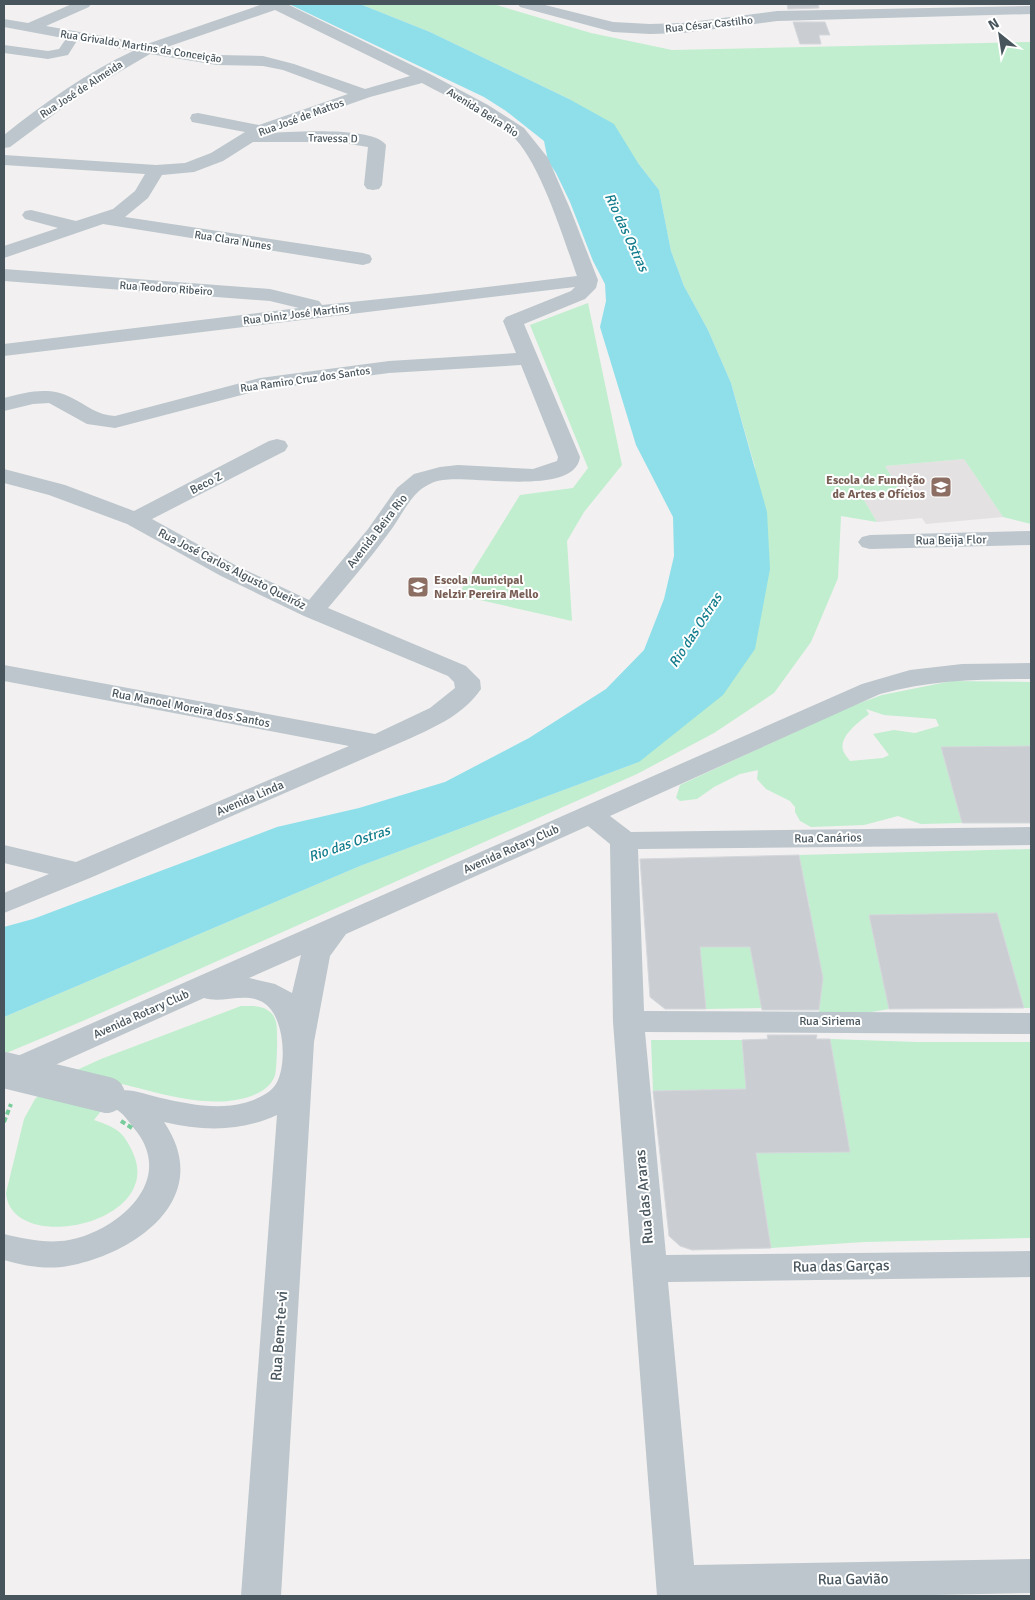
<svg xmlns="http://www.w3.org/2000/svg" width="1035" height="1600" font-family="Signika,sans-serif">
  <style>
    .education { fill: #e3e1e2 }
    .green { fill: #c0eece; fill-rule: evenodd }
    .water { fill: #8edfea }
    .building { fill: #caced2; stroke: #d4d7db }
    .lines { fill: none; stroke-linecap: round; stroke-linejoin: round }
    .path { stroke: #79cc9b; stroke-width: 4; stroke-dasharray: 5 3; stroke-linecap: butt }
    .pedestrian { fill: #bcc6cc; fill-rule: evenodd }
    .minor { fill: #bcc6cc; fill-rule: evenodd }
    .path-bridge { stroke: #79cc9b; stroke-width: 4; stroke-dasharray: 5 3; stroke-linecap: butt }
    .minor-bridge { stroke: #bcc6cc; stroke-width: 36 }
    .labels { text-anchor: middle; stroke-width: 4; stroke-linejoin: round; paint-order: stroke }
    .far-street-label { font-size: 11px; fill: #48555d; stroke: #fff }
    .education-label { font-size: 12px; font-weight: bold; fill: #785e54; stroke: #fff; text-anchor: end }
    .street-label { font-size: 12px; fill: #48555d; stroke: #fff }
    .water-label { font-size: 14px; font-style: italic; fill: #107c8b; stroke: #fff }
    .near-street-label { font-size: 15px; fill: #48555d; stroke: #fff }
  </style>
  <rect width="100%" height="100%" fill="#f2f0f0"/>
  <path class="education" d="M964,459L1003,517L926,524L922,518L877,522L864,500L904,497L885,466Z"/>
  <path class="green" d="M360,4H493L591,33L672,50L1031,42V524L1003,517L964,459L885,466L904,497L864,500L877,522L841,516L838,578L811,642L774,693L714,733L637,774L85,1020L4,1054V1017L360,866L639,762L755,467L731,383L708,330L684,286L671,251L659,190L638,163L569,99L430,32Z
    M588,303L622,465L584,512L567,541L572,621L458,595L520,495L573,488L588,468L530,325Z
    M952,681L1031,682V746L941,747L962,823L921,824L898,816L864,825L811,827L800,821L795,812V807L790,801L766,789L757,779L758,770L740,774L714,787L697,799L680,801L676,798L680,785L849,707L882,695ZM866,709L884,715L936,719L939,726L915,733L894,730L873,734L889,755L883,758L850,761C848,758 844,754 843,750C839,736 859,722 869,714Z
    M1031,849V1008H1024L997,913L869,915L889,1009L818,1021L823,978L813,926L747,927L745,911L810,909L799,855Z
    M700,947H750L762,1008L706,1009Z
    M241,1006C251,1006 263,1005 270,1012C273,1014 275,1018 276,1022C278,1029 277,1068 275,1075C273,1082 267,1088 260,1092C220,1113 163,1094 122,1084L94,1120C117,1128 123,1131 133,1153C165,1224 11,1256 6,1193L24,1119L35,1099L47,1088L66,1075L101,1059Z
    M830,1039L917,1042H1031V1238L864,1242L771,1248L756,1153L850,1152Z
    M651,1040H742L746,1089L653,1091Z"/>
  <path class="water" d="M289,4H360L430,32L569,99L614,124L638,163L659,190L671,251L684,286L708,330L731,383L767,512L770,569L755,649L723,695L639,762L360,866L4,1017V927L33,919L277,827L359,808L445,782L529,738L606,689L644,650L664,599L674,556L673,517L636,445L600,327L606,301L605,284L593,261L570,202L556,173L548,161L544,141L506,111L484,97Z"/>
  <path class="building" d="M787,4H818L819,8L788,9Z
    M793,22H825L830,35H819L821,44H800Z
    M1031,746V823H962L941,747Z
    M799,855L823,978L819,1010H762L750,947H700L706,1009H665L650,997L640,859Z
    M997,913L1024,1008L889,1009L869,915Z
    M767,1035H817L816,1039H830L850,1152L756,1153L771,1248L692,1250L680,1246L669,1236L653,1091L746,1089L742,1040L768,1039Z"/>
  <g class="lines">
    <path class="path" d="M4,1122L11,1104"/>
    <path class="pedestrian" d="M74,32L80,36L68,55L48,59L4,53V45L48,51L59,49L70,33Z"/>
    <path class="minor" d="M72,4H91L89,7L46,26L147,44L263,4H287L430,74L488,105L524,128L548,158L571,211L598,280L596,288L585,299L524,324L580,457C575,497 471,475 443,480C434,481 426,485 419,491C406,503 399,520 388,534C369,560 348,584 328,608L466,666L480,680L481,689C464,714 437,726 411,738L90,878L4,913V893L49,874L4,863V845L76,862L349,746L4,681V665L375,734L430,708L455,688L454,682L448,676L304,616L221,576L127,524L49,495L4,483V469L65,485L134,511L269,441L277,439L285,441L288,446L285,451L152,519L237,566L309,600L368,529L397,488L414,474L440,467L458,465L533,469L557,461L558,457L521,365L389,373L261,390L115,428L87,424L49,403L33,404L4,411V398C27,392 50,386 72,398C88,406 97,415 115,416L260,378L389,361L516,353L503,321L506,317L571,291L575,287L4,356V344L299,308L270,301L4,281V269L270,289L319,301L322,305L429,294L577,276C564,240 539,158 511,135C485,114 452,99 422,83L370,97L268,133C291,132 373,126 386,145L382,185L379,189L373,190L367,189L364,185L368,147L337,142H253L223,161L194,172L162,175L148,198L125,217L363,253L370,255L372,259L370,263L363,265L103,224L4,258V246L58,228L25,219L22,215L25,211L31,210L76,221L113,209L135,191L145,174L4,165V155L156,165L185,163L211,153L245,132L192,122L190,118L192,114L198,113L259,125L348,94L283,70L263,66L217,65L150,54L80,95L10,147L4,148V135C44,103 86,73 133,51L4,27V19L28,23ZM275,10L410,76L365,89L294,64L263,56L217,55L167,47Z
      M518,4H541L613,22L650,24L683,23L777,11L1031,6V14L777,21L683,33L650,34L613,32L520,7Z
      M1031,531V545L870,549L862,547L858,542L862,537L870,535Z
      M1031,663V679C978,679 931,680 880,694L610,816L631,832L1031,827V845L638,849L644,1011L1031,1013V1034L645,1032L666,1255L1031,1251V1277L668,1282L694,1565L1031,1559V1593L886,1596H657L613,1022L610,844L588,826L346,934L330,956L314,1042L281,1596H241L277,1115C240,1132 203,1131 164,1122C215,1197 137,1253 68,1266C47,1270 24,1266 4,1260V1234C25,1239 47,1244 69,1240C116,1231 175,1183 137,1132C130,1124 123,1111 113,1108L108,1100L113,1092C130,1087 143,1094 161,1098C187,1104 217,1110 244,1103C255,1100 270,1094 276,1084C288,1064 284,1015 264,1003C245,991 223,1004 204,998L15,1083L4,1086V1062L862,684L910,670L962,664ZM301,955L292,993L275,984L249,978Z"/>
    <path class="path-bridge" d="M121,1121L132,1128"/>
    <path class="minor-bridge" d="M4,1070L107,1095"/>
  </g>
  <defs>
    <g id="school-square" transform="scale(1.125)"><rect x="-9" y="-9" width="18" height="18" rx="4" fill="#8d6e63" stroke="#fff"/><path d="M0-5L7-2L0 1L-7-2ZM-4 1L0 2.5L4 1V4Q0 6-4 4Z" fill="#fff"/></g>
  </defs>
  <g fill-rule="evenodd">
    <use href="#school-square" x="941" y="487"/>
    <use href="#school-square" x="418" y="587"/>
  </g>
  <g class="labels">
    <g class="far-street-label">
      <text transform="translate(709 24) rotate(-6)" y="4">Rua César Castilho</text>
      <text transform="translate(141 46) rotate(9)" y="4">Rua Grivaldo Martins da Conceição</text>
      <text transform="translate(81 89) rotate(-33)" y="4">Rua José de Almeida</text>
      <text transform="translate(483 112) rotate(32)" y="4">Avenida Beira Rio</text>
      <text transform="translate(301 117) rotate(-20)" y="4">Rua José de Mattos</text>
      <text transform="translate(333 138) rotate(1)" y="4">Travessa D</text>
      <text transform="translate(233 240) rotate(9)" y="4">Rua Clara Nunes</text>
      <text transform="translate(166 288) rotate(4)" y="4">Rua Teodoro Ribeiro</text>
      <text transform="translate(296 314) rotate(-7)" y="4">Rua Diniz José Martins</text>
      <text transform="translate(305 379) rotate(-8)" y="4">Rua Ramiro Cruz dos Santos</text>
    </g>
    <g class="education-label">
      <text x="925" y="484">Escola de Fundição<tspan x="925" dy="14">de Artes e Ofícios</tspan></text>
      <text x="434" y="584" text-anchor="start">Escola Municipal<tspan x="434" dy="14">Nelzir Pereira Mello</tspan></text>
    </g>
    <g class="street-label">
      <text transform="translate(206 483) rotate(-27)" y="4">Beco Z</text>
      <text transform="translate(377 531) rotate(-52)" y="4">Avenida Beira Rio</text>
      <text transform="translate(951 540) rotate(-1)" y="4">Rua Beija Flor</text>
      <text transform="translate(232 569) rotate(27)" y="4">Rua José Carlos Algusto Queiróz</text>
      <text transform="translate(191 708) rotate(11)" y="4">Rua Manoel Moreira dos Santos</text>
      <text transform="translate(250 798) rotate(-23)" y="4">Avenida Linda</text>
      <text transform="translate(828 838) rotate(-1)" y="4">Rua Canários</text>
      <text transform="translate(511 849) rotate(-24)" y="4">Avenida Rotary Club</text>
      <text transform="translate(141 1014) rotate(-24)" y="4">Avenida Rotary Club</text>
      <text x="830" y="1025">Rua Siriema</text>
    </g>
    <g class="water-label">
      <text transform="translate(627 232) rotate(65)" y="5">Rio das Ostras</text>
      <text transform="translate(695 630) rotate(-57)" y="5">Rio das Ostras</text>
      <text transform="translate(349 843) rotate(-19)" y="5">Rio das Ostras</text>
    </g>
    <g class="near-street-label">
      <text transform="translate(644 1197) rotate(-95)" y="5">Rua das Araras</text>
      <text transform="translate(841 1266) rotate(-1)" y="5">Rua das Garças</text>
      <text transform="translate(279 1336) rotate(-86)" y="5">Rua Bem-te-vi</text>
      <text transform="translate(853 1579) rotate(-1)" y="5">Rua Gavião</text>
    </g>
  </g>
  <rect width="1035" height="1600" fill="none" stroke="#48555d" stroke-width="10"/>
  <g transform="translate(1000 35) rotate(330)" stroke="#ffffff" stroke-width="4" paint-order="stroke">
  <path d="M0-4L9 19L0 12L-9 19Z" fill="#48555d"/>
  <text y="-8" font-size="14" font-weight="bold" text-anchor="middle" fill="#48555d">N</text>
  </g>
</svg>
